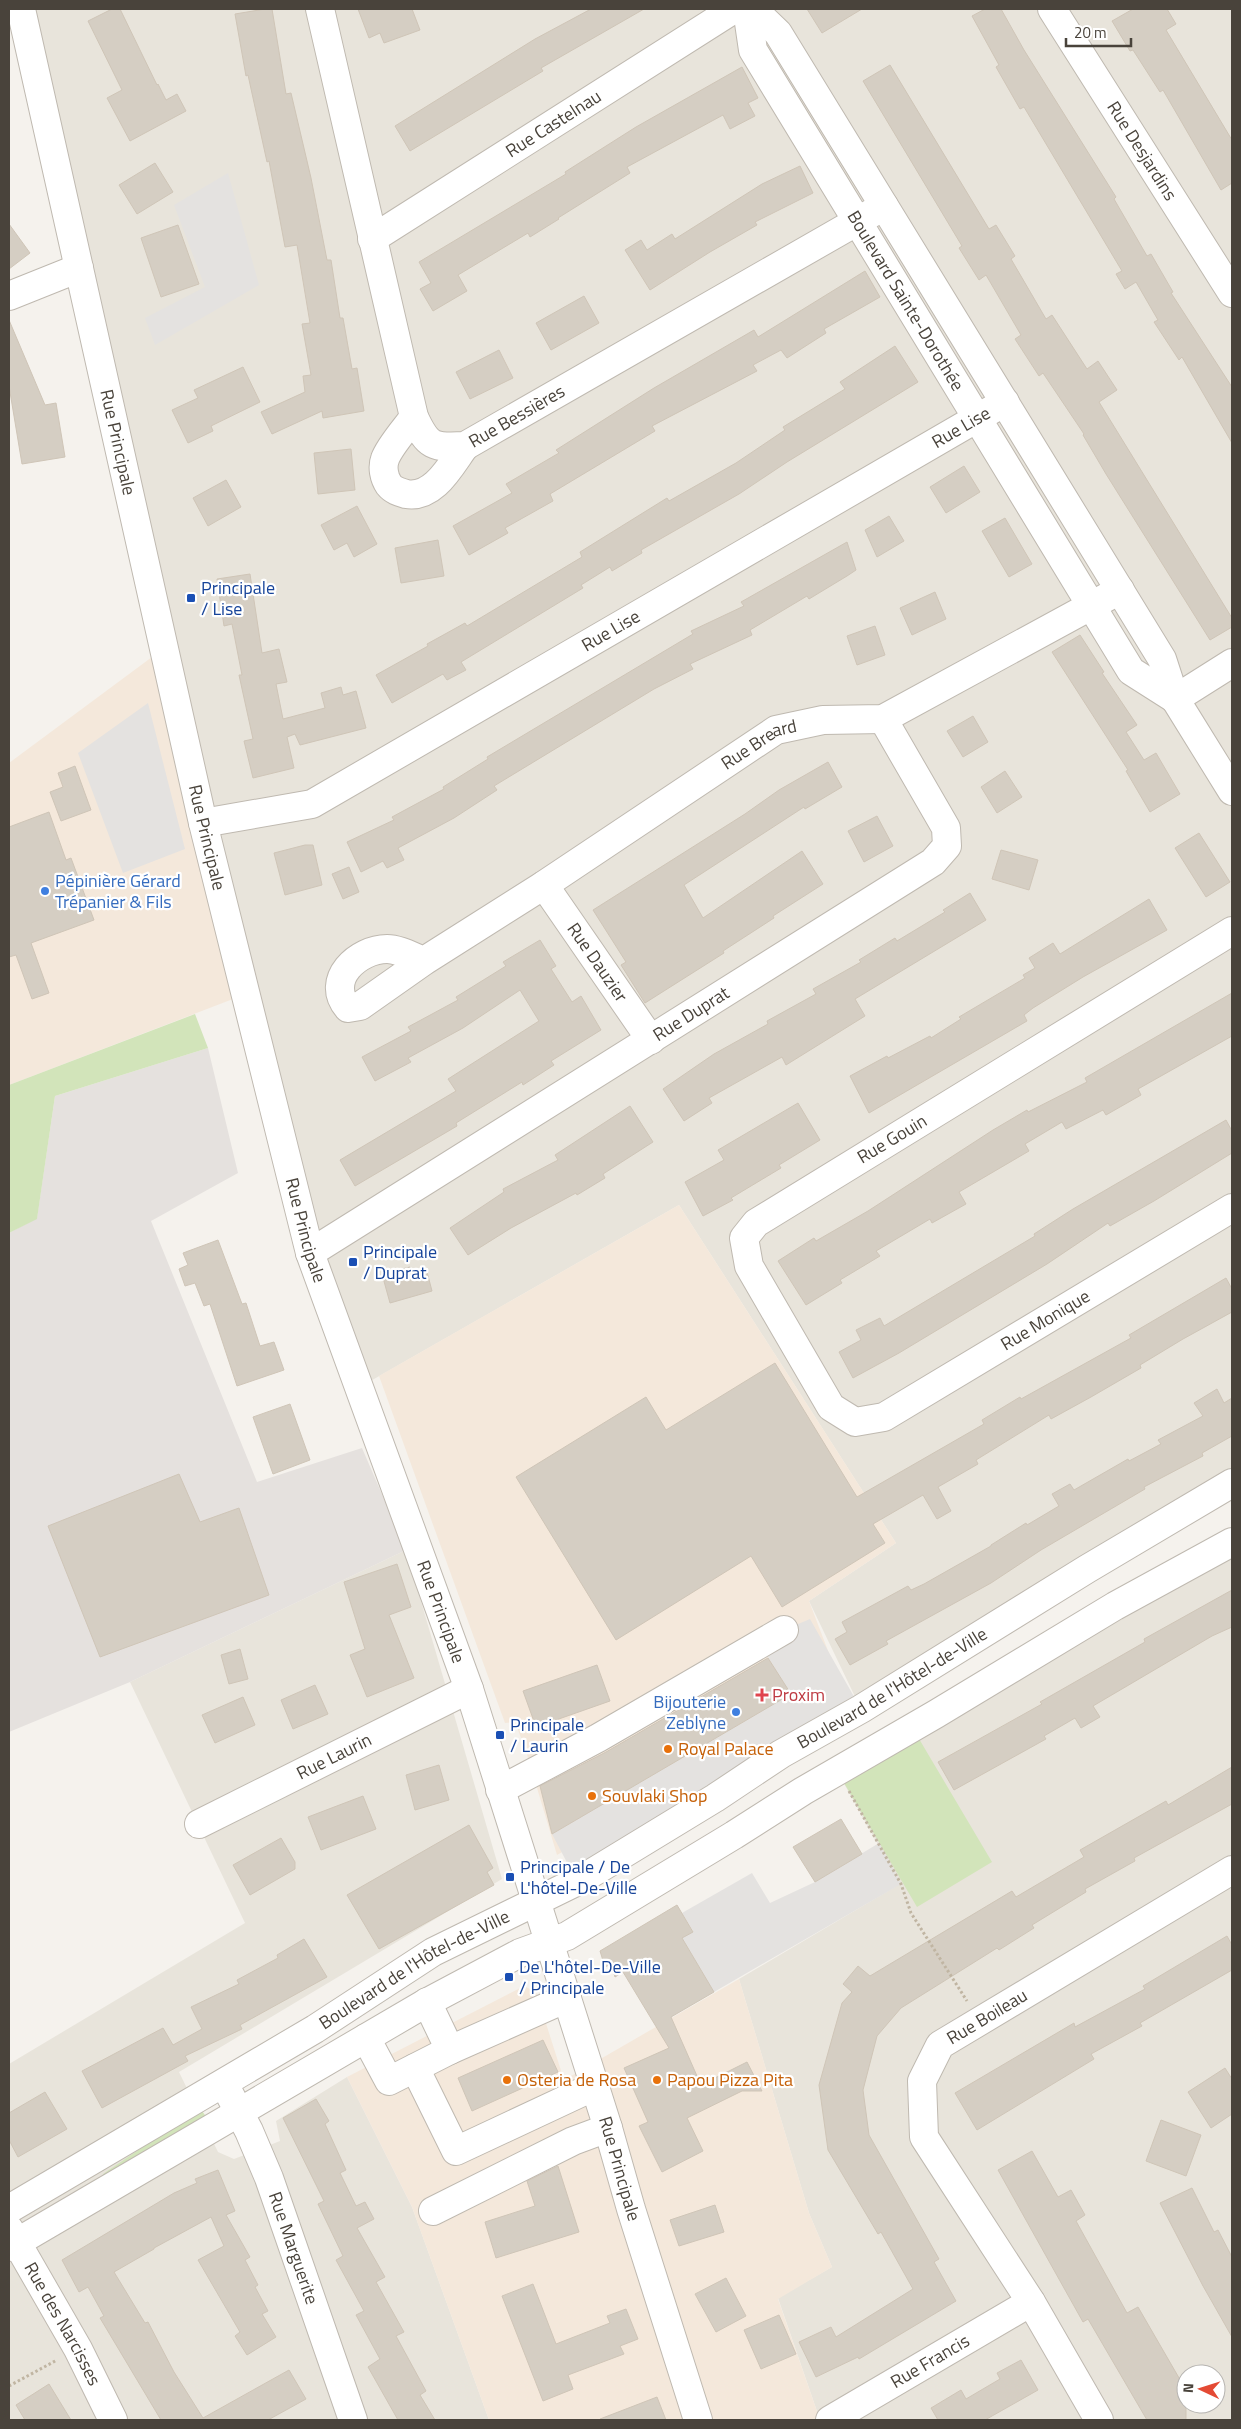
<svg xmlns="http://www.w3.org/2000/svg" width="1241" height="2429" font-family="'Titillium Web',sans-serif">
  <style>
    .residential { fill: #e8e4db; fill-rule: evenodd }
    .commercial { fill: #f4e8db }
    .industrial { fill: #e5e1de }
    .green { fill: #d2e4ba }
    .parking { fill: #e4e2e0 }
    .building { fill: #d5cec3; stroke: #cfc5b7 }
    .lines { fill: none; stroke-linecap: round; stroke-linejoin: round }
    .minor-casing { stroke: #bfb9b0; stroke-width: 30 }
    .path { stroke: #c0b5a2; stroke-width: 3; stroke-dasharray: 2.5 2.5; stroke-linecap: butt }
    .minor { stroke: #fff; stroke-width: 28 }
    .transit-dot { fill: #1a4fb4; stroke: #fff; stroke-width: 2 }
    .shop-dot { fill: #3f7fe0; stroke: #fff; stroke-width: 2 }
    .health-dot { fill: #e0444e; stroke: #fff; stroke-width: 2 }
    .food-dot { fill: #e8710a; stroke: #fff; stroke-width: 2 }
    .labels { text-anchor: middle; stroke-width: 4.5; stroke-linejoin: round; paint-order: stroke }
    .street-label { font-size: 18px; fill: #49433b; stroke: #fff }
    .transit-label { font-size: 18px; fill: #164399; stroke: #fff; text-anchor: start }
    .shop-label { font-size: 18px; fill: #366cbe; stroke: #fff; text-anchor: start }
    .health-label { font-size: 18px; fill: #be3a42; stroke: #fff; text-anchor: start }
    .food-label { font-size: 18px; fill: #c56008; stroke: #fff; text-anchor: start }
  </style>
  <rect width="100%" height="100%" fill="#f5f2ed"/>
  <path class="residential" d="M21,9H1232V1483L861,1709L809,1601L896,1543L679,1205L360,1387L310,1253Z
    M1232,1542V2420H820L778,2298L832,2267L809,2213L739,1979L900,1884L837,1771ZM1186,2374H1216V2404H1186Z
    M406,1550L502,1879L179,2072L218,2152L234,2159L280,2141L276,2121L347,2077L412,2207L489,2420H9V2064L245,1923L130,1682Z"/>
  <path class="commercial" d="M152,657L233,999L9,1085V763Z
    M679,1205L896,1543L809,1601L843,1690L557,1855L526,1751L515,1722L505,1723L379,1376Z
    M739,1979L809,2213L832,2267L778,2299L820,2420H489L412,2207L347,2077L524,1986L536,1992L564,2080Z"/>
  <path class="industrial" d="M208,1048L238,1173L151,1221L257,1482L362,1448L406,1550L130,1682L9,1732V1233L37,1218L55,1096Z"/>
  <path class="green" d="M195,1014L208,1048L55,1096L37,1219L9,1233V1085Z
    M912,1727L992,1862L917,1907L837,1771Z
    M200,2108L207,2118L105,2178L103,2174Z"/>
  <path class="parking" d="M228,173L259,285L155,345L145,318L205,287L174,205Z
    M148,703L185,849L123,873L78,753Z
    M810,1619L861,1709L572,1872L552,1834L791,1694L764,1651L784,1630Z
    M879,1843L901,1884L714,1992L682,1938L693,1931L682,1913L752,1873L770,1903L815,1882Z"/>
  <path class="building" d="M112,9H120L157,85L158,84L166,100L177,94L186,111L130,141L107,98L122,90L88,21Z
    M265,9H272L286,94L291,93L311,178L327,260H331L340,318H343L352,369L357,368L364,411L323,418L322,411L272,434L261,412L305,392L303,376L311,375L302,324L310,323L297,245L285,247L269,161L267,162L248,75L246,76L235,14Z
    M358,9H412L420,30L384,43L380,33L369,38Z
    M591,9H644L541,68L543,71L410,151L395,126L535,39Z
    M807,9H862L822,33Z
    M985,9H1001L1024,50L1116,197L1114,199L1147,256L1151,254L1173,292L1171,293L1232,387V443L1182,357L1179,360L1154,322L1158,320L1136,282L1125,289L1116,274L1122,271L1024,107L1020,109L996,67L999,65L972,16Z
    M1133,9H1167L1176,24L1166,30L1232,140V183L1221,190L1163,90L1160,92L1133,50L1130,51L1112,21Z
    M890,65L989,229L996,225L1015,256L1011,259L1046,319L1052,315L1087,369L1098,361L1117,390L1099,402L1232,618V627L1210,640L1106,474L1083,435L1084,434L1043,373L1039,376L1015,339L1021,335L986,275L979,280L959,248L962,246L863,81Z
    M742,67L758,98L748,103L755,116L730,129L723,115L627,167L630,173L558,218L559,219L530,237L528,233L458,275L467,291L433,311L420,289L431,283L419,262L566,174L565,172L636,127Z
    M155,163L173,192L137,214L119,185Z
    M800,166L813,193L755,222L757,225L710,252L650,290L625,250L641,240L647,250L672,234L675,239L762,184Z
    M9,224L30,253L9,269Z
    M178,225L199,284L161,297L141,238Z
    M865,271L880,297L824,329L826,333L787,358L781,350L753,365L757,371L652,426L655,431L550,494L553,501L505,528L508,533L469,555L453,526L512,493L506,484L559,453L556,450L654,388L754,330L758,337Z
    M584,296L599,323L551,350L536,323Z
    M9,320L45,405L56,403L65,457L22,464L9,386Z
    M895,346L918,382L787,462L739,494L641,550L642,553L612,571L610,567L581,585L583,588L461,662L466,670L447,680L443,674L392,703L376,675L428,646L427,644L465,623L467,626L582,557L580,552L667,498L669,501L736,463L785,430L783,427L845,389L840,382Z
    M499,350L513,378L470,399L456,372Z
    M243,367L260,402L211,426L213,431L188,443L172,410L198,398L194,390Z
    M351,449L355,490L318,494L314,453Z
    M964,466L980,492L946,513L930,487Z
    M226,480L241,507L208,526L193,498Z
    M357,506L377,544L354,557L347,543L334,550L321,525Z
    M889,516L904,541L877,557L865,530Z
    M1005,518L1032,564L1009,577L982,531Z
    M438,540L444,576L401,583L395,548Z
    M847,542L856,570L847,576L809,599L807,596L750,630L752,635L690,664L693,669L654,689L494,786L497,790L454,818L398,848L404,860L387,868L383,861L361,872L347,842L394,820L392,817L444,789L443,787L488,759L487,757L693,634L691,631L744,606L741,602Z
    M250,574L262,653L279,649L287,682L276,684L283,719L325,708L321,693L341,687L343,695L356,691L366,728L300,745L295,734L287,737L294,768L253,778L244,741L253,739L239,675H242L232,624L224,626L217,579Z
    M935,592L946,619L912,635L900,608Z
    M875,626L885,655L857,665L847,636Z
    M1080,635L1104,672L1102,673L1137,725L1126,732L1144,760L1156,753L1180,794L1150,812L1126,771L1128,770L1052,652Z
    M973,716L988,742L963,757L947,731Z
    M828,762L842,787L805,809L804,807L684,885L703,918L802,851L823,884L773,916L774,918L723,951L724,953L645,1003L621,965L626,962L593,910L745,814L779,790Z
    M75,766L91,810L61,821L50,792L63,787L58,773Z
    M1005,771L1022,797L997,813L981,787Z
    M49,812L66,860L71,858L94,920L31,943L49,993L32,999L16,955L9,957V827Z
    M877,816L893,846L864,862L848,831Z
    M1199,833L1230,882L1206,897L1175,848Z
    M305,845H313L322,885L285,895L274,853Z
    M1001,850L1038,860L1029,890L992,879Z
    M349,867L359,892L343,899L332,874Z
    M970,893L986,920L855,999L865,1016L786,1065L782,1057L709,1098L712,1103L684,1121L663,1089L714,1054L768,1024L767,1021L816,994L813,989L861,962L859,960L895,938L897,941L945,912L943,910Z
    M1149,899L1167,930L1083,977L1033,1008L1024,1015L1027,1021L869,1113L850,1076L887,1056L888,1058L930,1036L931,1038L961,1019L959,1017L1025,978L1023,975L1035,968L1029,958L1053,943L1060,954Z
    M540,940L556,966L551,969L572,1002L581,996L601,1030L551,1061L554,1065L523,1085L522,1082L456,1123L457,1126L355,1186L340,1160L456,1091L448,1079L539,1021L520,990L463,1028L408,1058L411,1062L375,1081L362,1057L411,1031L408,1027L458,1000L456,997L506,966L503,962Z
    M1232,993V1036L1138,1089L1141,1095L1106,1115L1103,1110L1066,1129L1062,1122L1025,1144L1029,1151L959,1192L966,1204L932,1223L930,1219L876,1251L880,1256L840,1280L842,1283L806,1305L778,1261L814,1238L816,1241L868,1211L993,1130L1027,1110L1028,1112L1087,1082L1085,1078Z
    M798,1103L820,1140L779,1165L781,1168L731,1198L733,1200L703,1216L685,1182L724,1160L718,1150Z
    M630,1106L653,1142L603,1174L605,1178L577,1195L576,1193L511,1228L468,1255L450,1228L504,1192L503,1189L558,1160L555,1155Z
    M1226,1120L1232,1131V1153L1154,1201L1110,1226L1108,1223L1047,1264L899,1353L853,1378L839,1352L861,1340L856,1330L880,1318L884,1326L1035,1236L1034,1234L1073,1209Z
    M218,1240L242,1304L246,1303L260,1346L274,1342L284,1370L237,1386L210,1304L204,1306L195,1283L185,1286L179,1269L188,1265L183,1253Z
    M410,1267L412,1276L427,1272L432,1291L390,1303L382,1274Z
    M1226,1278L1232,1289V1312L1183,1339L1140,1365L1141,1368L1091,1397L1051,1419L1049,1415L976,1460L978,1464L938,1487L951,1511L937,1519L923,1495L873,1524L885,1543L782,1607L751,1556L616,1640L516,1477L646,1397L666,1430L775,1363L857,1497L984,1424L982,1420L1020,1397L1021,1399L1131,1338L1129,1335Z
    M1217,1389L1224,1403L1232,1398V1436L1202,1453L1203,1456L1144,1487L1145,1489L1041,1550L991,1583L886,1641L888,1644L850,1665L835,1639L847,1632L842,1622L908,1586L911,1590L924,1584L991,1546V1545L1026,1523L1027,1525L1059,1506L1052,1494L1070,1484L1074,1490L1128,1459L1129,1461L1161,1444L1158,1440L1203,1416L1194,1403Z
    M290,1404L310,1460L273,1474L253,1417Z
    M179,1474L200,1522L239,1508L269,1595L100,1657L48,1526Z
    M397,1564L411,1607L389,1615L414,1678L367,1697L350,1655L365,1649L344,1582Z
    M1232,1590V1627L1212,1636L1093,1706L1100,1717L1081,1728L1075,1718L1044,1736L1046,1739L954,1790L938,1762L1042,1704L1040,1702L1145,1642L1144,1639Z
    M240,1649L248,1679L229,1684L221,1655Z
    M768,1658L791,1694L552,1834L540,1786L606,1752Z
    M597,1665L610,1701L536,1727L523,1691Z
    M315,1685L328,1714L293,1729L281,1700Z
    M243,1697L255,1725L215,1743L202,1715Z
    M439,1765L449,1800L415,1810L406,1775Z
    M1232,1767V1804L1134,1858L1135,1861L1085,1889L1086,1892L1032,1925L1034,1928L999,1950L997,1948L901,2008L877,2036L863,2090L869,2135L939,2259L934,2262L956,2301L859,2359L858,2357L816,2377L799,2342L831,2327L836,2337L913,2289L881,2232L878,2234L828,2150L819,2085L842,2003L852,1992L843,1984L858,1966L870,1976L1012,1891L1016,1897L1084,1857L1080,1850L1166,1801L1168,1805Z
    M363,1796L376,1829L321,1850L308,1817Z
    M841,1819L862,1854L815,1882L793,1847Z
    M469,1825L493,1868L487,1872L494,1885L379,1949L347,1895Z
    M281,1838L295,1862V1869L250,1895L233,1865Z
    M677,1905L693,1932L682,1938L714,1992L671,2017L701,2085L747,2062L762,2091H742L687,2118L703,2151L662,2172L639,2126L648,2122L624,2068L669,2048L623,1972L615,1977L611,1964L605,1967L600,1951Z
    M1227,1936L1232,1945V1970L1140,2023L1142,2026L1091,2054L1094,2059L977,2130L955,2093L1074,2023L1075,2027L1145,1989L1143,1986Z
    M304,1939L327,1977L240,2025L242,2029L185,2056L188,2061L102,2108L82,2071L163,2028L173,2045L202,2029L191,2007L239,1984L237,1980L278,1958L277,1955Z
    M543,2040L558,2072L472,2111L458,2078Z
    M1225,2068L1232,2079V2114L1211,2128L1188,2092Z
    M45,2092L67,2129L18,2157L9,2140V2113Z
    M316,2099L329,2121L325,2124L346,2170L340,2173L356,2206L365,2202L374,2219L357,2228L385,2277L376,2282L404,2332L396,2336L426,2391L420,2395L435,2420H398L368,2367L380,2359L356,2315L364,2311L336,2260L343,2256L318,2204L324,2201L283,2118Z
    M1161,2120L1201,2135L1186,2176L1146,2161Z
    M1032,2151L1058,2197L1071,2190L1085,2215L1076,2221L1127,2313L1138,2307L1186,2390V2420H1147L1088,2319L1083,2322L998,2170Z
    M558,2166L579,2232L496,2258L485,2222L535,2206L527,2181Z
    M218,2170L235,2211L226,2215L250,2257L245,2260L258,2285L255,2287L268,2311L262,2314L276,2337L247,2355L235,2336L240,2332L198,2260L224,2246L211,2217L154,2248V2249L114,2272L145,2323L148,2322L174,2372L203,2418L289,2370L306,2399L268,2420H161L100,2318L104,2316L88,2287L79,2292L62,2260L174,2193L197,2183L195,2179Z
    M1192,2188L1214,2232L1218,2230L1232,2257V2337L1203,2286L1160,2203Z
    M715,2205L724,2232L679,2246L670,2220Z
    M726,2278L746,2316L716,2332L695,2294Z
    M533,2284L556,2344L610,2323L607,2316L626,2309L638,2339L620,2346L624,2354L568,2375L573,2389L543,2401L502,2296Z
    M779,2315L796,2354L761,2369L744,2330Z
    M1021,2360L1038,2390L985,2420H938L931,2408L961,2390L966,2399L1000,2379L997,2373Z
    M49,2384L71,2420H25L16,2405Z
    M657,2397L666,2420H600V2419Z"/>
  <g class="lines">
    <g class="minor-casing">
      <g id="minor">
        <path id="s1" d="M21,9L203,823L310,1253L469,1689L608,2128L631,2209L698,2420"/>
        <path id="s2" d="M320,9L414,417C428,447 433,448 465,446L884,206"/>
        <path id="s3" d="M747,9L753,50L1131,671L1175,699"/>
        <path d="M753,9L778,33L1162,659L1175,699L1232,791"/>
        <path id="s4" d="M1052,9L1232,293"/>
        <path id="s5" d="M372,239L734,9"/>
        <path d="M9,296L79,268"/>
        <path d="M414,417C406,428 389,447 385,459C382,467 384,478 389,485C393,490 399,492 406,494C434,499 451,465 465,446"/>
        <path d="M1175,699L1232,663"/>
        <path id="s6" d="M203,823L312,804L1005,402"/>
        <path id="s7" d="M544,885L651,1040"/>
        <path id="s8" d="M1232,931L756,1223L744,1238L749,1266L831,1407L855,1422L884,1417L1232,1208"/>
        <path id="s9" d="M424,961L360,1006L348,1008C324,980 358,949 387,949C399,949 413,957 424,961L544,885L776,730L823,720L883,719L1120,590"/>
        <path id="s10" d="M310,1253L933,862L947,846L946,828L883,719"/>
        <path d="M500,1790L598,1738L784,1630"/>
        <path id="s11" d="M199,1824L469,1689"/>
        <path d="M366,2038L389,2081L450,2050L427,2002"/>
        <path d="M450,2050L567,1998"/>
        <path d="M415,2068L456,2151L595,2086"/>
        <path id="s12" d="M230,2095L249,2131L269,2178L353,2420"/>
        <path id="s13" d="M9,2209L315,2029L433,1952L582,1879L715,1798L781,1754L861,1709L1087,1569L1232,1483"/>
        <path d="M433,2211L573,2141L608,2128"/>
        <path id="s14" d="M9,2229L78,2349L113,2420"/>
        <path d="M9,2247L424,2004L520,1953L567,1936L734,1835L803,1791L936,1714L1115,1606L1232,1542"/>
        <path id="s15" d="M830,2420L1031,2302"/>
        <path id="s16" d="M1099,2420L1031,2302L924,2137L922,2081L940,2045L1232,1870"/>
      </g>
    </g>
    <path class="path" d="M849,1791L901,1884L911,1913L967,2001
      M9,2386L57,2360"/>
    <use href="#minor" class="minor"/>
  </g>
  <g class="transit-dot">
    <rect x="186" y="593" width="10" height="10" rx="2.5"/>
    <rect x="348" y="1257" width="10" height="10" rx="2.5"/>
    <rect x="495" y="1730" width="10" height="10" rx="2.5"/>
    <rect x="505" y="1872" width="10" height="10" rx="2.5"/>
    <rect x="504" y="1972" width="10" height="10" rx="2.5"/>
  </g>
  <g class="shop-dot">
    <circle cx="45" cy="891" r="5"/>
    <circle cx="736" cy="1712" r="5"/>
  </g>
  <path class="health-dot" d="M759.5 1687.5h5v5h5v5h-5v5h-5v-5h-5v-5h5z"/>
  <g class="food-dot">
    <circle cx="668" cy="1749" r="5"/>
    <circle cx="592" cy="1796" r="5"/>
    <circle cx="507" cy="2080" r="5"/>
    <circle cx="657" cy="2080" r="5"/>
  </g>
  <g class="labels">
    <g class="street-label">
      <text dy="6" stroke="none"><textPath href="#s5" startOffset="215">Rue Castelnau</textPath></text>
      <text dy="6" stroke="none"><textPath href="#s4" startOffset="168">Rue Desjardins</textPath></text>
      <text dy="6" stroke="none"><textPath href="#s3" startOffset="335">Boulevard Sainte-Dorothée</textPath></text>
      <text dy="6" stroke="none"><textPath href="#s2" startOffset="544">Rue Bessières</textPath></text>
      <text dy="6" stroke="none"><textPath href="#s6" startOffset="861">Rue Lise</textPath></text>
      <text dy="6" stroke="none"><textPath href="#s1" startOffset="444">Rue Principale</textPath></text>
      <text dy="6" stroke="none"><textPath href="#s6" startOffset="456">Rue Lise</textPath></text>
      <text dy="6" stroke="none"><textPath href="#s9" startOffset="618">Rue Breard</textPath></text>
      <text dy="6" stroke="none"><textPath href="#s1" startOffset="849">Rue Principale</textPath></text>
      <text dy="6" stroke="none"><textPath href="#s7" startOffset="94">Rue Dauzier</textPath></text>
      <text dy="6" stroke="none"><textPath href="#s10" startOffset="450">Rue Duprat</textPath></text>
      <text transform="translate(892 1139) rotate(-31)" y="6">Rue Gouin</text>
      <text dy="6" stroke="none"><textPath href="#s1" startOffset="1254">Rue Principale</textPath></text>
      <text dy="6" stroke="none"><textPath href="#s8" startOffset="1015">Rue Monique</textPath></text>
      <text dy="6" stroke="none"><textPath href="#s1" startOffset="1659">Rue Principale</textPath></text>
      <text dy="6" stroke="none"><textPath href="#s13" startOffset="1026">Boulevard de l'Hôtel-de-Ville</textPath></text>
      <text dy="6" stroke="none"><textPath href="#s11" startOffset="151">Rue Laurin</textPath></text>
      <text dy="6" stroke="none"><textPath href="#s13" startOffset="471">Boulevard de l'Hôtel-de-Ville</textPath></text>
      <text dy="6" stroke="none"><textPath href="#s16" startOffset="484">Rue Boileau</textPath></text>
      <text dy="6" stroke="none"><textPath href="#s1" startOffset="2244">Rue Principale</textPath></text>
      <text dy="6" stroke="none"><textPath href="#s12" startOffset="166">Rue Marguerite</textPath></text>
      <text dy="6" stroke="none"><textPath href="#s14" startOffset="109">Rue des Narcisses</textPath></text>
      <text dy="6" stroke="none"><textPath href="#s15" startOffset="116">Rue Francis</textPath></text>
    </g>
    <g class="transit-label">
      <text x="201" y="594">Principale<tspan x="201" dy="21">/ Lise</tspan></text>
      <text x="363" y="1258">Principale<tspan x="363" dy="21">/ Duprat</tspan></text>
      <text x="510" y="1731">Principale<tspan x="510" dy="21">/ Laurin</tspan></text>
      <text x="520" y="1873">Principale / De<tspan x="520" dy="21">L'hôtel-De-Ville</tspan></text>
      <text x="519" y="1973">De L'hôtel-De-Ville<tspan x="519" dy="21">/ Principale</tspan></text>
    </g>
    <g class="shop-label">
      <text x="55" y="887">Pépinière Gérard<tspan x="55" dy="21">Trépanier &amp; Fils</tspan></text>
      <text x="726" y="1708" text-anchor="end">Bijouterie<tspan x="726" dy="21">Zeblyne</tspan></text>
    </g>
    <g class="health-label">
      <text x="772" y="1701">Proxim</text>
    </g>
    <g class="food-label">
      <text x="678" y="1755">Royal Palace</text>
      <text x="602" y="1802">Souvlaki Shop</text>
      <text x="517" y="2086">Osteria de Rosa</text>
      <text x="667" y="2086">Papou Pizza Pita</text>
    </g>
  </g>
  <rect width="1241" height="2429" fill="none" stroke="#49433b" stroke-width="20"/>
  <g transform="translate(1201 2389) rotate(274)"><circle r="24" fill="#ffffff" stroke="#b6b4b1"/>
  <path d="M0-4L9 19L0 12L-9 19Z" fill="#e44a34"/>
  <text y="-8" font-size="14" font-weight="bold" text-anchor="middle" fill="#49433b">N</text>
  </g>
  <path d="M1066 38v8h65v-8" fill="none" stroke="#49433b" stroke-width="2.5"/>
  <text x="1074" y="38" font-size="15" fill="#49433b" stroke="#ffffff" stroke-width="4" paint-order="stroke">20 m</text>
</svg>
